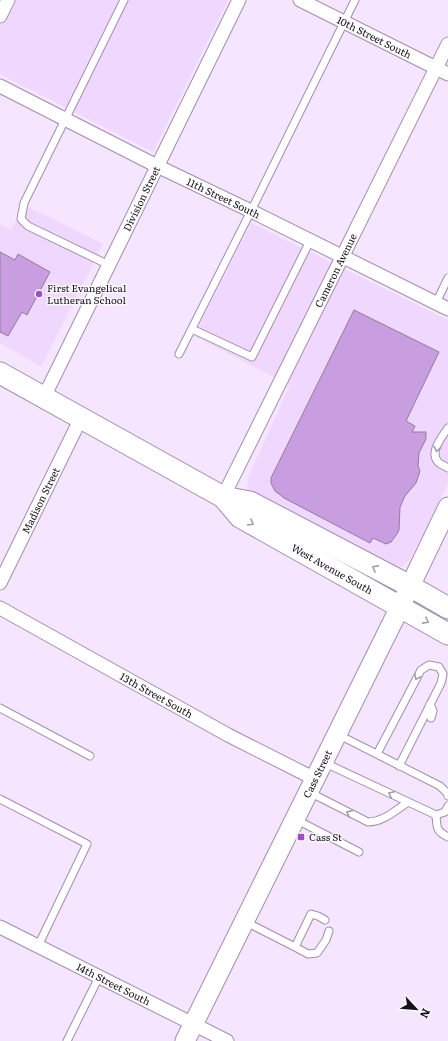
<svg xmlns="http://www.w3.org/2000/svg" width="448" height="1041" font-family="Literata,serif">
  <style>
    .built { fill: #efd7fe }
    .building { fill: #c99ee1; stroke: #8f7d9a }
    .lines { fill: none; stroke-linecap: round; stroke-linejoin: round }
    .lane-casing { stroke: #a18eac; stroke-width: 9 }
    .street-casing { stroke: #a18eac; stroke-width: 15 }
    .secondary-casing { stroke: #a18eac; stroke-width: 21 }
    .primary-casing { stroke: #a18eac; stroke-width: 23 }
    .lane { stroke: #fff; stroke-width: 7 }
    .street { stroke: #fff; stroke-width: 13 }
    .secondary { stroke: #fff; stroke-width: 19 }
    .primary { stroke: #fff; stroke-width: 21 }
    .oneway { stroke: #a19fa3 }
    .poi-dot { fill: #9e4fc0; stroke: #fbf7fe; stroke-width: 1.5 }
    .labels { text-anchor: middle; stroke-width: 3; stroke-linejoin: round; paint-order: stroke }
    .street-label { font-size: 10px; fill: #150f19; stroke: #fbf7fe }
    .poi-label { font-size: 10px; fill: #150f19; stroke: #fbf7fe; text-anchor: start }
  </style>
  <rect width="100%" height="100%" fill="#f5e5ff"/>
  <path class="built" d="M0,0H228L153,152L0,74Z
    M24,205L103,244L41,367L0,343V225L11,230Z
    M251,223L448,320V483L411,558L403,566L396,567L250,493L247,489L248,478L290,385L194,336Z"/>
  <path class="building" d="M0,252L15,260L18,254L50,272L27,315L22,312L8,336L0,332Z
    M354,310L439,352L406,421L415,426L412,432H426V439L419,453L418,466L420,471L416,483L405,496L400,507L399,530L397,534L391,542L386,544L373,538L370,543L284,498L275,491L271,483V478Z"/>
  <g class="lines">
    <g class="lane-casing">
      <path id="lane" d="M109,265L28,226L21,219L24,203L124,0
        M436,303L448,278
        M192,329L252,357L310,241
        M179,354L251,211L355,0
        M448,428C442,437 428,453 439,463C442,465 445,466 448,468
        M430,704L433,711L431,718
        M0,708L90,756
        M337,734L440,786L448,794V796
        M377,754L421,670L429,665L439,667L443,674L441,683L399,766
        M325,763L436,815L445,812L448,806
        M309,792L368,822C383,822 396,810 408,802
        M0,799L87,844L38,946
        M436,815C437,828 436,831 448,837
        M295,819L359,852
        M244,921L295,947L311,914L318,916L325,920
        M295,947L308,954L317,953L326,940L329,931
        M67,1041L99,977"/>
    </g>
    <g class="street-casing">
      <g id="street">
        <path id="s1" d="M300,0L448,74"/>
        <path d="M0,16L8,0"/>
        <path id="s2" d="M0,86L157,166L251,211L448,309"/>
        <path id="s3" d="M44,397L239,0"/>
        <path id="s4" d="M223,497L448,44"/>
        <path id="s5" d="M0,583L81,418"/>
        <path id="s6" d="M0,608L228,735L315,779"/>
        <path id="s7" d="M0,927L227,1041"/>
      </g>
    </g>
    <g class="secondary-casing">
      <g id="secondary">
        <path id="s8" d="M185,1041L400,607L448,507"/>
      </g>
    </g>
    <g class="primary-casing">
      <g id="primary">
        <path d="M0,373L81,418L223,497L250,502L410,586L448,608"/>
        <path id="s9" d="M223,497L240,517L448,634"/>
      </g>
    </g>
    <use href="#lane" class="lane"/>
    <use href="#street" class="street"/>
    <use href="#secondary" class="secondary"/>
    <use href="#primary" class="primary"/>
  </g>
  <defs><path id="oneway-chevron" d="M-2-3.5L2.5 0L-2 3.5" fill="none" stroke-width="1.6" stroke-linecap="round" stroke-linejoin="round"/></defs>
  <g class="oneway">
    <use href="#oneway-chevron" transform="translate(437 449) rotate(101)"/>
    <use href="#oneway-chevron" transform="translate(251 523) rotate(30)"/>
    <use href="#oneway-chevron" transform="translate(375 568) rotate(-152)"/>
    <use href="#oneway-chevron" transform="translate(426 621) rotate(29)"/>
    <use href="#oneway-chevron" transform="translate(417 677) rotate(117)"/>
    <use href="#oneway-chevron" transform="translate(391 794) rotate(-155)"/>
    <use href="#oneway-chevron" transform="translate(349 813) rotate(-153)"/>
  </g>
  <g class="poi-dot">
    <circle cx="39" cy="294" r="4"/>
    <rect x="297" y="833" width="8" height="8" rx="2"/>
  </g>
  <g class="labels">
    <g class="street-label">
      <text dy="4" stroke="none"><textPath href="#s1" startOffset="83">10th Street South</textPath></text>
      <text dy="4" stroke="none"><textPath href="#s2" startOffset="250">11th Street South</textPath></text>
      <text dy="4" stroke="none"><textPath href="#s3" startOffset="221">Division Street</textPath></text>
      <text dy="4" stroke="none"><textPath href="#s4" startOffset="253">Cameron Avenue</textPath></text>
      <text dy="4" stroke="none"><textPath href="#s5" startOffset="92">Madison Street</textPath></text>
      <text dy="4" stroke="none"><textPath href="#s9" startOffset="132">West Avenue South</textPath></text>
      <text dy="4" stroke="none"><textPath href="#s6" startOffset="179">13th Street South</textPath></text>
      <text dy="4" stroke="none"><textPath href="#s8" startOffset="298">Cass Street</textPath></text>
      <text dy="4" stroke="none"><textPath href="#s7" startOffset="127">14th Street South</textPath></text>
    </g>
    <g class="poi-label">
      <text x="47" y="292">First Evangelical<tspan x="47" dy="12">Lutheran School</tspan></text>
      <text x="309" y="841">Cass St</text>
    </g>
  </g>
  <g transform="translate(416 1009) rotate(116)" stroke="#fbf7fe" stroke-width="3" paint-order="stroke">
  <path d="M0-3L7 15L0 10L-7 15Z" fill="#150f19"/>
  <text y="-6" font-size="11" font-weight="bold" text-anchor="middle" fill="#150f19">N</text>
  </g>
</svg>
